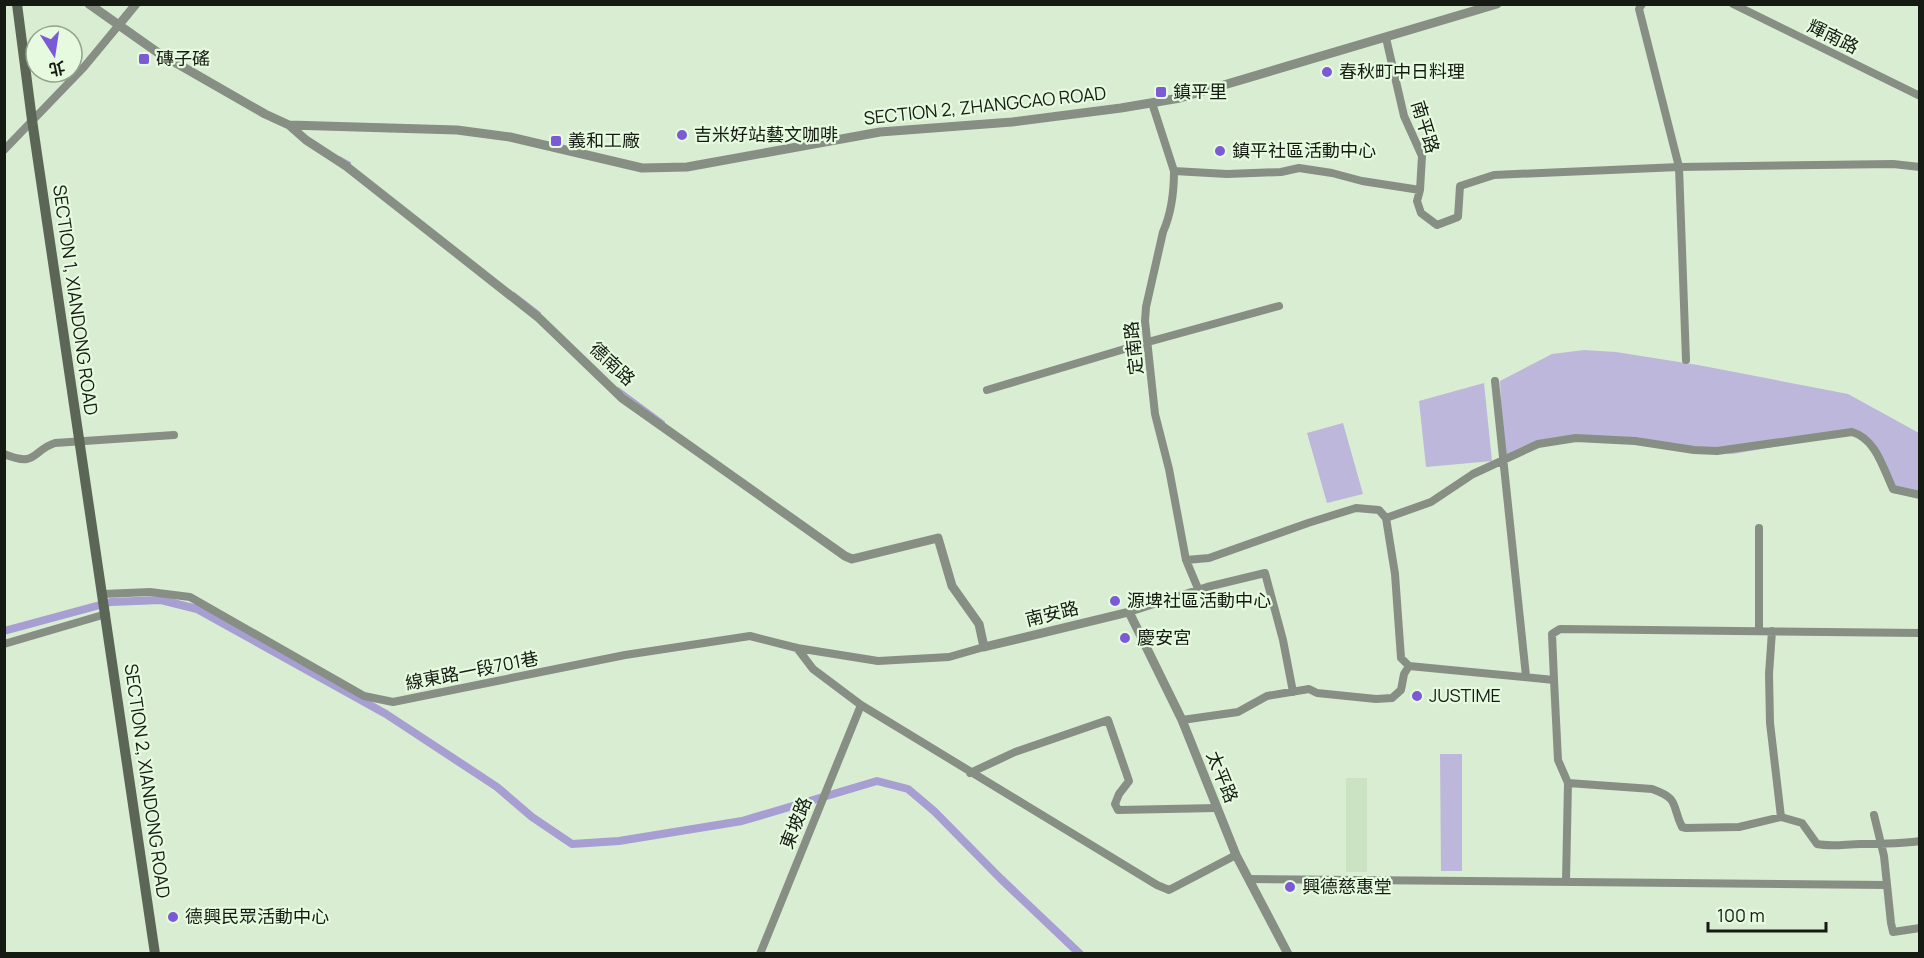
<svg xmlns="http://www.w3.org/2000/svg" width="1924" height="958" font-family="Manrope,'Noto Sans TC',sans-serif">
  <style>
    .built { fill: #cbe3c3 }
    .green { fill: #bdb7db }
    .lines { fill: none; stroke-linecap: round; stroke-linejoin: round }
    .stream { stroke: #a79ed2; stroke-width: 2 }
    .canal { stroke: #a79ed2; stroke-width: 8 }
    .minor { stroke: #878f84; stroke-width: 8 }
    .tertiary { stroke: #878f84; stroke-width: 9 }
    .secondary { stroke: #5b6657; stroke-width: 10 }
    .poi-dot { fill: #7c5ad5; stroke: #e6fae0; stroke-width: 2 }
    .labels { text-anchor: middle; stroke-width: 4.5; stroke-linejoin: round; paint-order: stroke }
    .street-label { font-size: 18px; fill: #151b12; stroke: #e6fae0 }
    .poi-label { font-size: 18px; fill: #151b12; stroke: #e6fae0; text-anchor: start }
  </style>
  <rect width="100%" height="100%" fill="#d9edd3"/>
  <path class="built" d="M1346,778H1367V872H1346Z"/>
  <path class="green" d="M1584,350L1616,352L1698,365L1848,394L1919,433V497L1892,493L1881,471L1874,449L1859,432L1733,454L1691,452L1626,442H1550L1504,458L1500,381L1552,354Z
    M1484,383L1492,461L1426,467L1419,401Z
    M1343,423L1363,494L1327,503L1307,433Z
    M1440,754H1462V871H1441Z"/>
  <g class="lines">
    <path class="stream" d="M339,157L350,163
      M514,293L540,313
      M618,388L664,422"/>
    <path class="canal" d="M4,631L111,602L161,600L197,609L386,714L497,787L532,817L572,844L619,841L742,821L877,781L908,789L934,811L1001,879L1080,954"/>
    <path class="minor" d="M1642,4L1639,9L1679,167L1686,360
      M1733,4L1920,96
      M1386,38L1404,116L1422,156L1420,190L1417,201L1421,213L1437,225L1458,217L1460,186L1494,175L1679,167L1893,164L1920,167
      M1152,103L1174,171C1174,191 1171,214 1163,232L1146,307L1145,321L1155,414L1169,469L1186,560L1199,591
      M4,150L84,67L118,26
      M1174,171L1227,174L1281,172L1299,168L1332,173L1362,181L1420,190
      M1495,381L1526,676
      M987,390L1148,342L1279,306
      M4,454C38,468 32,450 55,443L174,435
      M1386,518L1431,502L1473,474L1538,444L1576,438L1635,441L1694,450L1717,451L1852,432C1876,439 1883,468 1893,489L1920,495
      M1759,528V631
      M1186,560L1209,558L1308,523L1356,508L1379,510L1386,518L1395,574L1401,658L1409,666
      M103,594L150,592L190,597L364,696L393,702L625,655L750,636L797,648L878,661L949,657L984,647
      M1129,612L1207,587L1265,573L1283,640L1293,692
      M1772,631L1769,674L1770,723L1781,817
      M4,644L106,614
      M797,648L813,669L861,705L1157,885L1169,890L1236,855
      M1554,680L1552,634L1560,629L1920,633
      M1182,720L1238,712L1267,696L1309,689L1317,693L1376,699L1392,698L1401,690L1404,674L1409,666L1554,680L1558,760L1568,783L1566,881
      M970,773L1015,752L1108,720L1129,781L1119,794L1115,804L1118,810L1217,808
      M1568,783L1652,789C1680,799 1671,804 1682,827L1686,828L1739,827L1781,817L1802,823L1817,844C1832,847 1846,844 1861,844C1881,844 1900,844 1920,841
      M1874,815L1884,856L1891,923L1893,932L1920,928
      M1249,879L1887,885
      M760,954L861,705"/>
    <path class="tertiary" d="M89,4L157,52L265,114L289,125L306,140L346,166L539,318L622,398L845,556L852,559L938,538L952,586L979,624L984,647L1129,612L1182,720L1236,855L1288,954
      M118,26L136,4
      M289,125L457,130L510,137L642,168L687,167L880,132L1012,122L1121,108L1180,98L1497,4"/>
    <path class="secondary" d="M17,4L32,120L155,954"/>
  </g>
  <g class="poi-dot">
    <rect x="138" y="53" width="12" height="12" rx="3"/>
    <circle cx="1327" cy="72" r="6"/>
    <rect x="1155" y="86" width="12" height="12" rx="3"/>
    <circle cx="682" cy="135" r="6"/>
    <rect x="550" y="135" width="12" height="12" rx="3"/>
    <circle cx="1220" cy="151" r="6"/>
    <circle cx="1115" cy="601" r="6"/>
    <circle cx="1125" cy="638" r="6"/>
    <circle cx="1417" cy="696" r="6"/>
    <circle cx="1290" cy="887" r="6"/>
    <circle cx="173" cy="917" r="6"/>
  </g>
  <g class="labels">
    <g class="street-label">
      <text transform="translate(1833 37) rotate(26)" y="6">輝南路</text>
      <text transform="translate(985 106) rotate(-6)" y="6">SECTION 2, ZHANGCAO ROAD</text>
      <text transform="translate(1425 127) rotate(73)" y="6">南平路</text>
      <text transform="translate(75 300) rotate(82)" y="6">SECTION 1, XIANDONG ROAD</text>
      <text transform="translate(1134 348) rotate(-96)" y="6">定南路</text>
      <text transform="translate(612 364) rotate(43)" y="6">德南路</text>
      <text transform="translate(1052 614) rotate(-14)" y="6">南安路</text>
      <text transform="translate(472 671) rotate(-11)" y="6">線東路一段701巷</text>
      <text transform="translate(1222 777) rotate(68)" y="6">太平路</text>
      <text transform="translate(147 781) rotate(82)" y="6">SECTION 2, XIANDONG ROAD</text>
      <text transform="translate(796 823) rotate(-68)" y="6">東坡路</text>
    </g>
    <g class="poi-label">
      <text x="156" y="65">磚子磘</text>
      <text x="1339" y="78">春秋町中日料理</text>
      <text x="1173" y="98">鎮平里</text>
      <text x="694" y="141">吉米好站藝文咖啡</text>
      <text x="568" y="147">義和工廠</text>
      <text x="1232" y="157">鎮平社區活動中心</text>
      <text x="1127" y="607">源埤社區活動中心</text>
      <text x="1137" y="644">慶安宮</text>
      <text x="1429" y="702">JUSTIME</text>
      <text x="1302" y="893">興德慈惠堂</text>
      <text x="185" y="923">德興民眾活動中心</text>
    </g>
  </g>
  <rect width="1924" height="958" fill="none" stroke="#151b12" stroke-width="12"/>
  <g transform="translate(54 54) rotate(168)"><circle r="28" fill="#e6fae0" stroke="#92a18e" stroke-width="1.5"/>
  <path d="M0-4.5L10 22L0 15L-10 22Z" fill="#7c5ad5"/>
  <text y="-9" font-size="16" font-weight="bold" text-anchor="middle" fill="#151b12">北</text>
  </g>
  <path d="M1708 922v9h118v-9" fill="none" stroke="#151b12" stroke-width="3"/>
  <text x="1717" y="922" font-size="18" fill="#151b12" stroke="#e6fae0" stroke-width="4.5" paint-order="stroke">100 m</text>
</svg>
